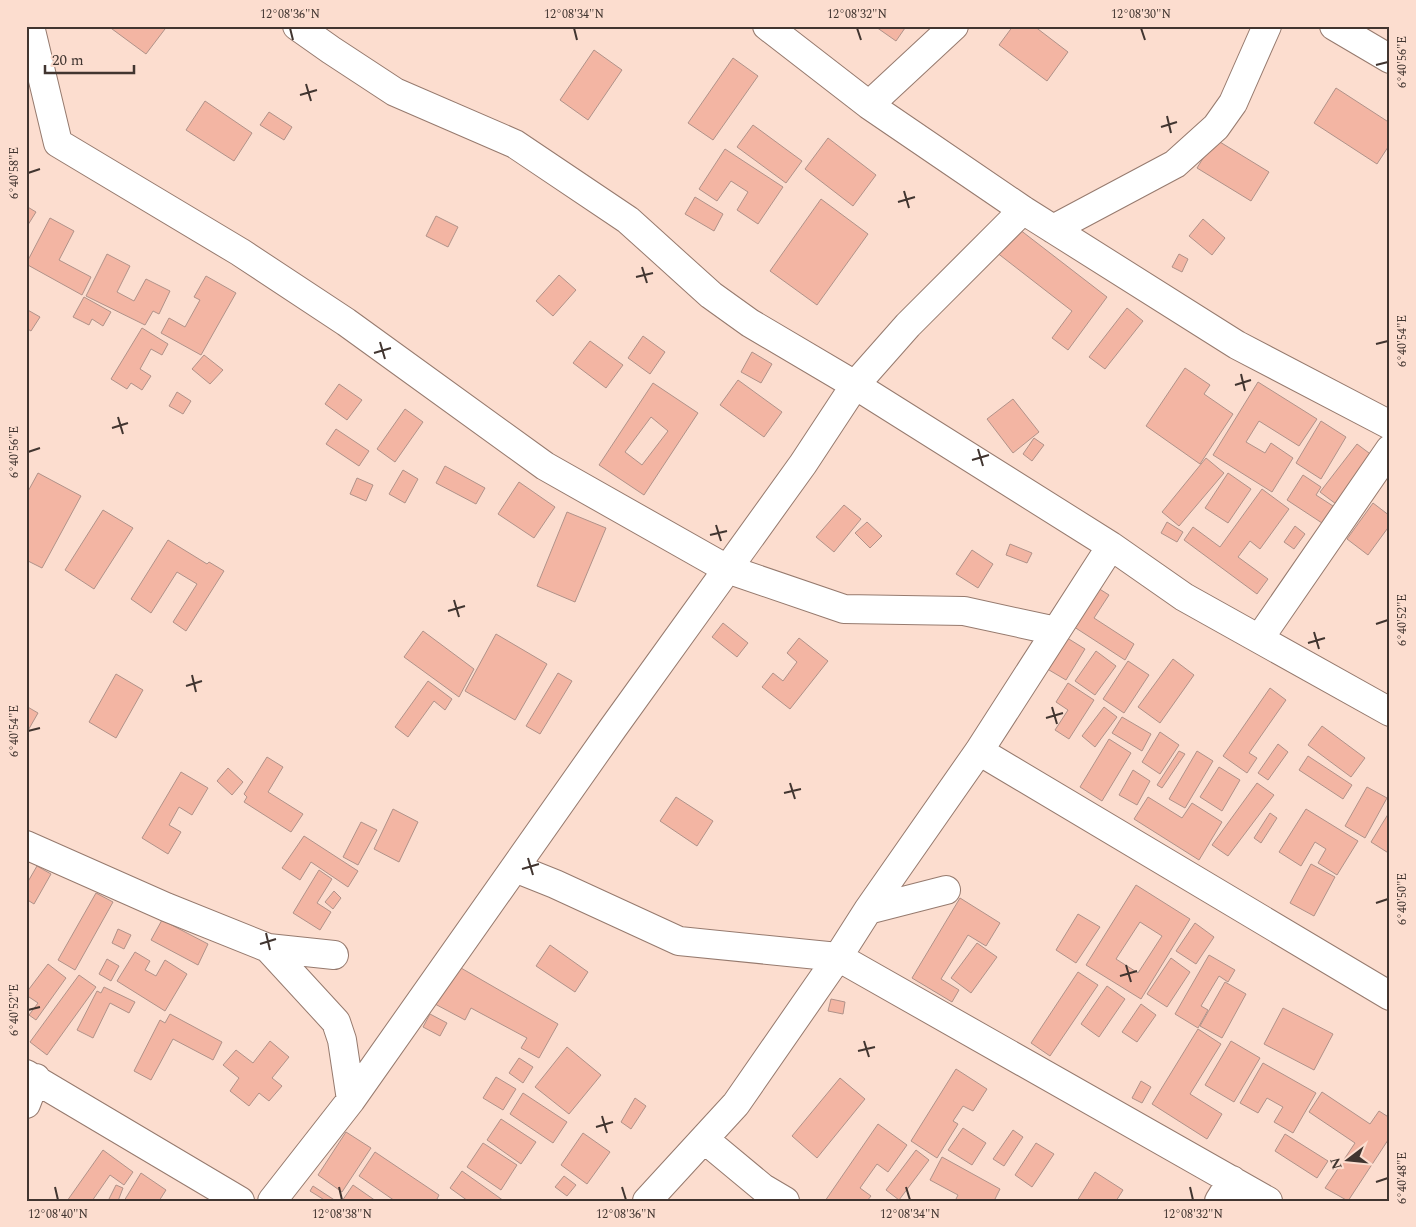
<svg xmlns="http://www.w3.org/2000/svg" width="1416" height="1227" font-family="Spectral,serif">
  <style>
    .building { fill: #f3b5a3; stroke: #b09289; fill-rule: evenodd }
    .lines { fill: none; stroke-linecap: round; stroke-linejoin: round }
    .street-casing { stroke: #967a6e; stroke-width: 30 }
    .street { stroke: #fff; stroke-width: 28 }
    .ticks { fill: none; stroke: #413530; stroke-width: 2 }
    .neatline { fill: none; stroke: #413530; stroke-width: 2 }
    .ticks-label { font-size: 12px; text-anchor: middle; fill: #413530 }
  </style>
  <rect width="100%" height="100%" fill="#fcddcf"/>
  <path class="building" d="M108,26H161L165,29L146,54Z
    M877,26H903L905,28L896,41L876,27Z
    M1013,26H1034L1068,52L1047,81L999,45Z
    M594,50L622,70L588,120L560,100Z
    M733,58L758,76L713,140L688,123Z
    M1336,88L1390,123V144L1377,164L1314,123Z
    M205,101L252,133L234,161L186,130Z
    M269,112L292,127L284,140L260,125Z
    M753,125L802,161L786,183L737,147Z
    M828,138L876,175L853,206L805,169Z
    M1215,139L1269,172L1251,201L1197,168Z
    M725,149L783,187L758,224L737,210L748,192L731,181L717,201L699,189Z
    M695,197L723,214L714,231L685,214Z
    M821,199L868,234L817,305L770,271Z
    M26,206L36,212L26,228Z
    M436,216L458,227L448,247L426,236Z
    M50,218L74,231L59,260L91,277L82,295L26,264Z
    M1203,219L1225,238L1212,255L1189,236Z
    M1015,226L1107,297L1068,350L1052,338L1072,311L996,252Z
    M107,254L130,266L117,292L134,301L146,279L170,291L159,314L153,311L145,325L86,296Z
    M1179,254L1188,259L1182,272L1172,267Z
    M559,275L576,290L553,316L536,301Z
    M206,276L236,293L201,355L161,333L169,318L185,327L200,300L194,297Z
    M84,297L111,312L103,326L92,319L89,325L73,317Z
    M1127,308L1143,321L1105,369L1089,357Z
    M26,309L40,317L31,331L26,328Z
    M142,328L168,344L162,355L151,349L140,369L151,376L142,390L131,383L127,389L111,379Z
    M643,336L665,352L650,374L628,358Z
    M590,341L623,365L606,388L573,363Z
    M752,352L772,364L761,383L741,372Z
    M204,355L223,370L210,384L192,369Z
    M1185,368L1210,385L1204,394L1233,414L1200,464L1146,426Z
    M738,380L782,412L764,437L720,405Z
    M1258,382L1317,419L1299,446L1259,421L1246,442L1265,453L1271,443L1293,458L1272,492L1213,455Z
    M653,383L698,413L644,495L599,465ZM651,417L668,431L642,465L625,452Z
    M339,384L362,400L347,420L325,404Z
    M177,392L191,401L183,414L169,406Z
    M1013,399L1039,432L1013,453L987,419Z
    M405,409L423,422L395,462L377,449Z
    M1321,421L1346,437L1321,479L1296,463Z
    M336,429L369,451L359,466L326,444Z
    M1034,438L1044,445L1032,461L1023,454Z
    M1357,444L1373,456L1336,504L1320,492Z
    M1206,458L1224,473L1179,526L1162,512Z
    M445,466L485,488L476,504L436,483Z
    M403,470L418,479L405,503L389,494Z
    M38,473L81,496L42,568L26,560V495Z
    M1228,473L1251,489L1228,523L1205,508Z
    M1303,475L1321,487L1316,495L1333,506L1322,523L1287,500Z
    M357,478L373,485L366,501L350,494Z
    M519,482L555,507L534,538L498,514Z
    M1262,489L1289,509L1260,549L1250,541L1238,557L1268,579L1257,594L1184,540L1193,527L1220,547Z
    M1373,503L1390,516V525L1368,555L1347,539Z
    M844,505L861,519L834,552L816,537Z
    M103,510L133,528L94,589L65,570Z
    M567,512L606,528L575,602L537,586Z
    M867,522L882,536L870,548L855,533Z
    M1167,522L1183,532L1177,542L1161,533Z
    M1295,526L1305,534L1294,549L1284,542Z
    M168,540L207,564L209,562L224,571L186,631L173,622L197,584L177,572L151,613L131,599Z
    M1010,544L1032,553L1027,563L1006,555Z
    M972,550L993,564L978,588L956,574Z
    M1090,583L1109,595L1094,618L1134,644L1125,660L1065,621Z
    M723,623L748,643L737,657L712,637Z
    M423,631L474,669L459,697L404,657Z
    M496,634L547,664L515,720L465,691Z
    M1064,636L1085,649L1066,680L1044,667Z
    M799,638L828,661L790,709L762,687L773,673L783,681L797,662L787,653Z
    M1096,651L1116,666L1095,695L1075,681Z
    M1173,659L1194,675L1160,723L1138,707Z
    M1128,661L1149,675L1124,713L1103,699Z
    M558,673L572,681L540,734L526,726Z
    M116,674L143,690L116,738L89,722Z
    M428,681L452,699L445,710L434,701L408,737L395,727Z
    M1068,683L1094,700L1069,739L1055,730L1068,710L1056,702Z
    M1270,688L1286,700L1249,753L1257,758L1247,773L1223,756Z
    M26,706L38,713L26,734Z
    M1104,707L1117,717L1095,747L1082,736Z
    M1122,717L1151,734L1142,751L1112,733Z
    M1322,726L1365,758L1351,777L1308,745Z
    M1160,732L1179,745L1160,774L1142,762Z
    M1109,739L1131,753L1102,801L1080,787Z
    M1278,744L1288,752L1268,780L1258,773Z
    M1179,751L1185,754L1162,788L1157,785Z
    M1197,751L1213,761L1185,808L1169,799Z
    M1308,756L1352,785L1343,799L1299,770Z
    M267,757L283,767L268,792L303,814L291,832L244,802L247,797L244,794Z
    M1219,767L1240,780L1222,811L1200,797Z
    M228,768L243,782L232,795L217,781Z
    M1133,770L1150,781L1137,805L1119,795Z
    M181,772L208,788L192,815L179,807L169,825L181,832L168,854L142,838Z
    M1257,783L1274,795L1228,856L1212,845Z
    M1367,787L1387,798L1365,838L1345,826Z
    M676,797L713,821L697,846L660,821Z
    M1148,797L1182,818L1192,803L1222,822L1199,860L1134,819Z
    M393,809L418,822L399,862L374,849Z
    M1306,809L1358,841L1337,875L1318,863L1326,849L1315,842L1301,866L1279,852Z
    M1390,811V854L1371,842Z
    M1270,813L1277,818L1261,843L1254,838Z
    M361,822L377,830L358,865L343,857Z
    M304,836L358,871L348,887L311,862L300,880L282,868Z
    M1311,864L1335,877L1314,916L1290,903Z
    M37,866L51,874L34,904L26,899V885Z
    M319,870L332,879L317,903L331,912L320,930L293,913Z
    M1136,885L1190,919L1141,999L1086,965ZM1140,922L1162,936L1138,973L1116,959Z
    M334,891L341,898L333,909L325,902Z
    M96,893L113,902L75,970L58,960Z
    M960,898L1000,923L986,946L968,935L941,979L959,990L952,1002L912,978Z
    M1078,914L1100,927L1076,963L1056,950Z
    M162,920L208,944L198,965L151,940Z
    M1195,923L1214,937L1196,964L1176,951Z
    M118,929L131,935L124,949L112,943Z
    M977,943L997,957L971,993L951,978Z
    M550,945L588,972L575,992L536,966Z
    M135,952L150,961L145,970L156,976L165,960L187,974L165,1011L117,981Z
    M1209,955L1235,970L1228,982L1219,976L1201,1006L1208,1010L1198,1028L1175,1014Z
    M1171,958L1190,972L1167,1007L1147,994Z
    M107,959L119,966L111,981L99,974Z
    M48,964L66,978L36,1020L29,1015L38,1003L26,995V993Z
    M461,968L558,1024L539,1058L521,1048L527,1038L471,1008L465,1020L435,1004Z
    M1078,972L1098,985L1050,1056L1031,1043Z
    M79,975L96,987L47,1055L30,1042Z
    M1225,982L1246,994L1222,1038L1200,1026Z
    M1107,986L1125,999L1099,1037L1081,1024Z
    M104,987L135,1002L129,1013L110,1003L93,1038L77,1030L97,991L101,993Z
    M831,999L845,1002L843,1014L828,1011Z
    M1141,1004L1156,1015L1137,1042L1122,1032Z
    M1283,1008L1333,1034L1314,1070L1264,1044Z
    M170,1014L222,1042L213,1060L173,1039L151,1080L134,1071L160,1020L165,1023Z
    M430,1014L447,1023L440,1036L423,1027Z
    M1198,1029L1221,1044L1190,1094L1222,1114L1207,1139L1152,1104Z
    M270,1041L289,1057L272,1078L282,1086L269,1101L259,1093L249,1106L230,1091L239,1078L223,1065L236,1050L253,1063Z
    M1231,1041L1260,1058L1234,1102L1205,1085Z
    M567,1047L601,1075L569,1114L535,1087Z
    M519,1058L533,1067L523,1083L509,1073Z
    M1263,1063L1316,1093L1293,1133L1274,1122L1283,1107L1267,1098L1258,1113L1240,1103Z
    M956,1069L987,1089L973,1111L963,1106L953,1121L958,1124L937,1158L911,1141Z
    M496,1077L516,1089L503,1110L483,1098Z
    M840,1078L865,1099L817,1158L792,1136Z
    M1141,1081L1151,1087L1142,1103L1132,1098Z
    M1322,1092L1370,1124L1379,1111L1390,1118V1137L1348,1201L1325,1188L1355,1143L1309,1112Z
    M523,1093L567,1122L553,1143L510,1114Z
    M635,1098L646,1106L631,1129L621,1122Z
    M501,1119L536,1142L521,1164L487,1140Z
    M878,1124L907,1145L888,1172L877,1164L860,1188L871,1196L867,1201H825Z
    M963,1128L986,1143L972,1165L948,1150Z
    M1013,1130L1023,1137L1004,1166L993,1159Z
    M346,1132L371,1148L342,1192L318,1175Z
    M583,1133L610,1152L587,1184L561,1165Z
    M1285,1134L1328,1161L1317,1178L1275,1151Z
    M483,1143L517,1165L501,1190L467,1167Z
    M1036,1143L1054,1154L1032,1187L1015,1175Z
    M103,1150L133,1172L124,1185L110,1175L92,1201H67Z
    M916,1150L929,1160L899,1200L886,1190Z
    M375,1152L439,1195L436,1201H395L359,1176Z
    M942,1157L1000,1189L994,1201H955L958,1195L930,1180Z
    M462,1171L504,1201H468L450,1188Z
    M1095,1172L1123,1190L1116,1201H1077Z
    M141,1173L166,1190L159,1201H124Z
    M564,1176L576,1185L567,1196L555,1187Z
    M116,1185L123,1188L118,1201H108Z
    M353,1185L376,1201H342Z
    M313,1186L336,1201H326L310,1191Z"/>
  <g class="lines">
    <g class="street-casing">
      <path id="street" d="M30,26L58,143L240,252L346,322L545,466L727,569L844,609L964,611L1056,631
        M297,26L331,50L395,92L515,144L628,220L711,295L750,323L855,385L1111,546L1184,597L1390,712
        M767,26L869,105L1023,210L1237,345L1390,425
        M1334,26L1390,59
        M869,105L954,26
        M1053,229L1175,164L1216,127L1233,103L1267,26
        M1259,639L1390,449
        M979,751L1390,996
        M26,845L166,907L268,948L334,955
        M515,868L555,884L679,941L838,957L1268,1201
        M868,910L946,890
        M268,948L336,1022L342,1040L351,1100
        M26,1074L240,1201
        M26,1104L36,1078
        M704,1139L763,1188L785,1201
        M272,1201L351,1100L613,728L803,464L855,385L908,325L1023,210
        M647,1201L736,1104L838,957L868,910L979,751L1111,546
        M1219,1201L1232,1180"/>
    </g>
    <use href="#street" class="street"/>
  </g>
  <path class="ticks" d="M290,28L293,40M574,28L577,40M857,28L861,40M1141,28L1145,40M1376,65L1388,62M306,84L311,101M300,95L317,90M1167,116L1171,133M1161,127L1177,122M28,173L40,169M904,191L909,208M898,202L915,197M642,267L647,283M636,277L653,273M380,342L385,359M1376,344L1388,341M374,353L391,348M1241,374L1245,391M1235,385L1251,380M118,417L123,434M112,428L128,423M978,449L983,466M28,452L40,448M972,460L989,455M716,525L721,541M710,535L727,531M454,600L459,617M448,611L465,606M1376,624L1388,620M1314,632L1319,649M1308,643L1325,638M192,675L196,692M186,686L202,681M1052,707L1057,724M1046,718L1063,713M28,731L40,728M790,783L795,799M784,793L801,789M528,858L533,875M522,869L539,864M1376,903L1388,899M266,933L270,950M260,944L276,939M1126,965L1131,982M1120,976L1137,971M28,1010L40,1007M864,1041L869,1057M858,1051L875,1047M602,1116L607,1133M596,1127L613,1122M1376,1182L1388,1178M55,1187L58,1200M339,1187L342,1200M622,1187L626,1200M906,1187L910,1200M1190,1187L1193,1200"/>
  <rect width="1416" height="1227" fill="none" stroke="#fcddcf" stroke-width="55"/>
  <g transform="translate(1348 1160) rotate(254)" stroke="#fcddcf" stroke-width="4" paint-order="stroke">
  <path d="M0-4L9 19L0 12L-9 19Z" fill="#413530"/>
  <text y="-8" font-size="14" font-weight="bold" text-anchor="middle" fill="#413530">N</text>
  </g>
  <path d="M45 65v8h89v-8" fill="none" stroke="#413530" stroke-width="2.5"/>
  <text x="52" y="65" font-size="15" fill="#413530" stroke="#fcddcf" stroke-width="4" paint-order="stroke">20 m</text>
  <rect x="28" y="28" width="1360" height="1172" class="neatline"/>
  <g class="ticks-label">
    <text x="290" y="18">12°08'36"N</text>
    <text x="574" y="18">12°08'34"N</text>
    <text x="857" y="18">12°08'32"N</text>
    <text x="1141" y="18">12°08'30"N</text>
    <text transform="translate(1402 62) rotate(-90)" y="4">6°40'56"E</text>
    <text transform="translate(14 173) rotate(-90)" y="4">6°40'58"E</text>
    <text transform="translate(1402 341) rotate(-90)" y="4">6°40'54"E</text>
    <text transform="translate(14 452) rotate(-90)" y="4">6°40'56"E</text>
    <text transform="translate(1402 620) rotate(-90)" y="4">6°40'52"E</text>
    <text transform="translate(14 731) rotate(-90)" y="4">6°40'54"E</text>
    <text transform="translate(1402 899) rotate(-90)" y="4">6°40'50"E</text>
    <text transform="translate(14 1010) rotate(-90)" y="4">6°40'52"E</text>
    <text transform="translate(1402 1178) rotate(-90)" y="4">6°40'48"E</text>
    <text x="58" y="1218">12°08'40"N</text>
    <text x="342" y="1218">12°08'38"N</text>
    <text x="626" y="1218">12°08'36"N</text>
    <text x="910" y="1218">12°08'34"N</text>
    <text x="1193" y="1218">12°08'32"N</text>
  </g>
</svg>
